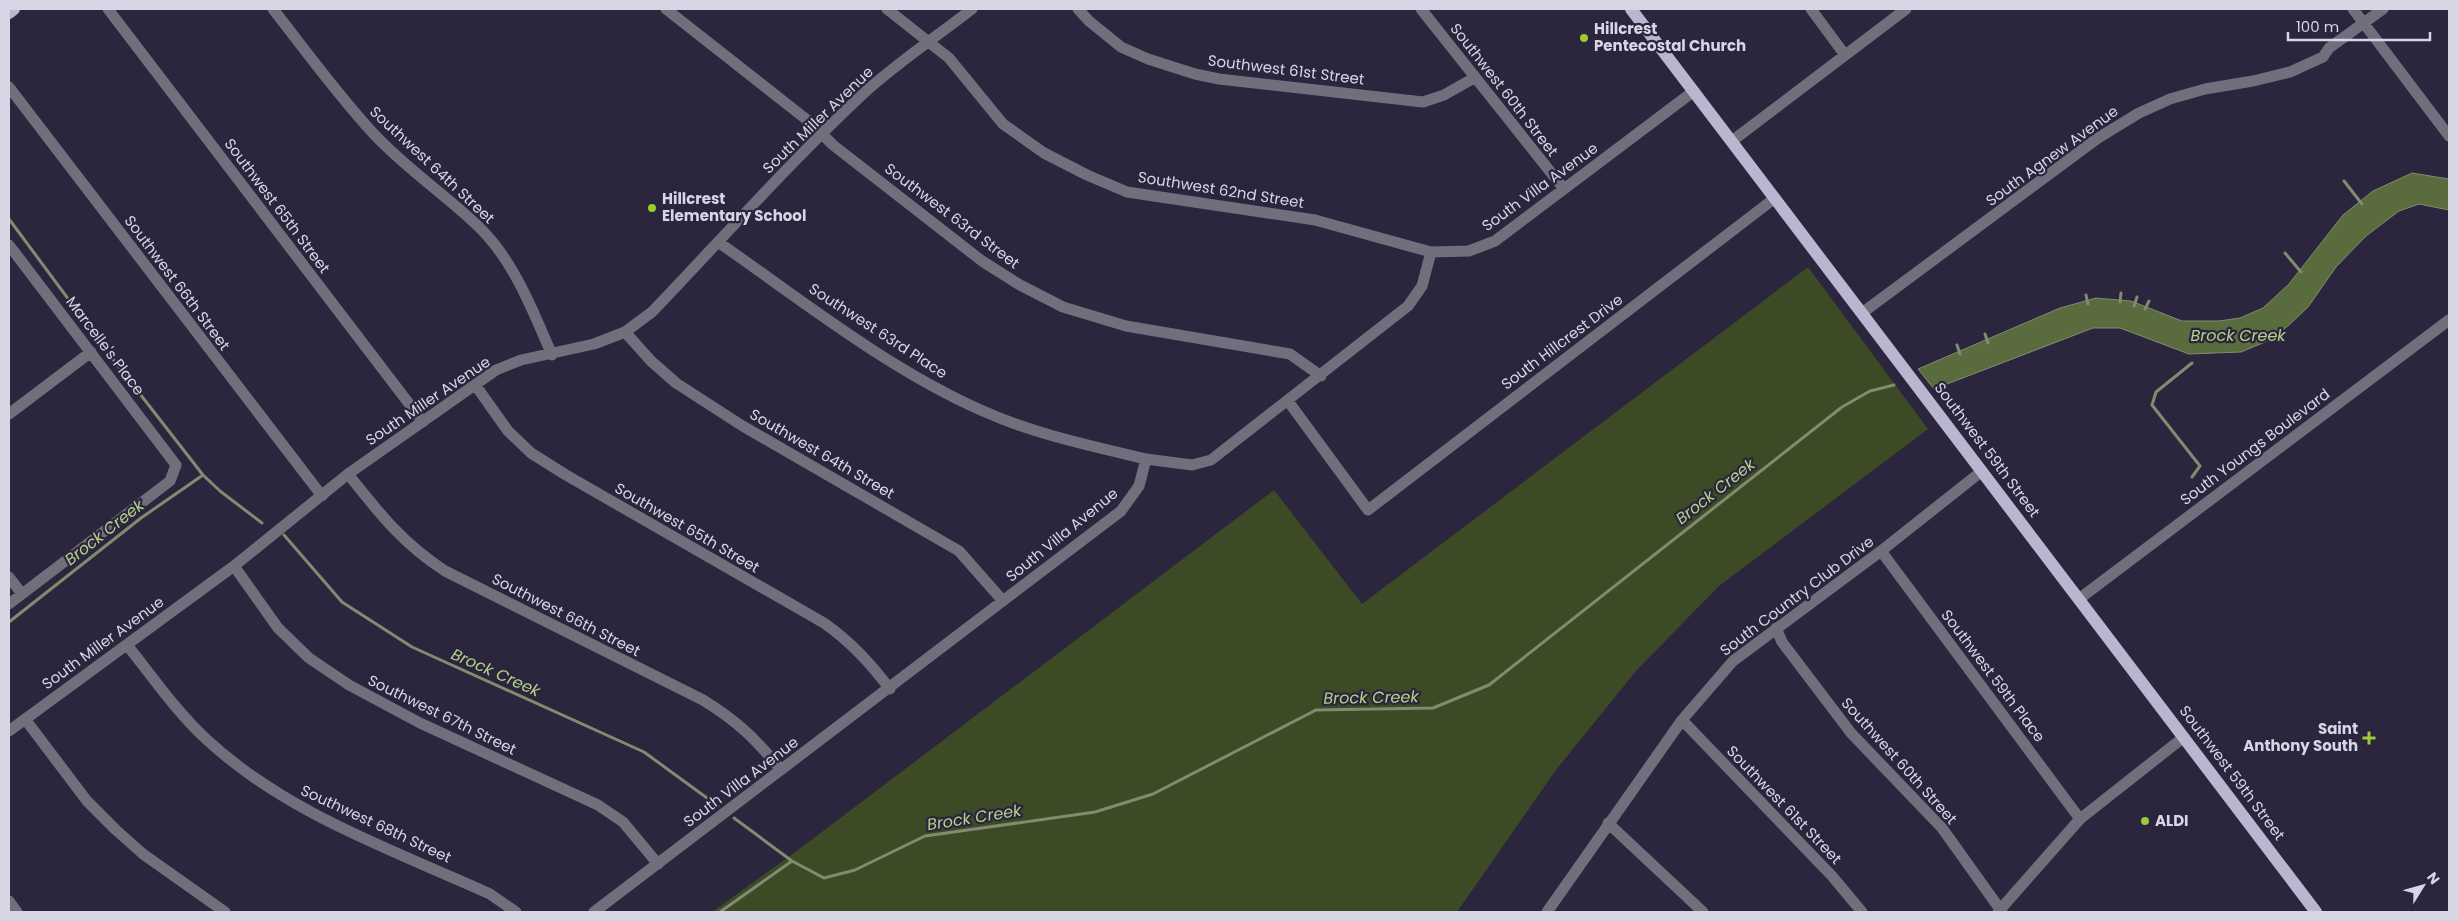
<svg xmlns="http://www.w3.org/2000/svg" width="2458" height="921" font-family="Poppins,sans-serif">
  <style>
    .green { fill: #3c4a25 }
    .water { fill: #5a6c3d; stroke: #808c6f }
    .lines { fill: none; stroke-linecap: round; stroke-linejoin: round }
    .stream { stroke: #808c6f; stroke-width: 3 }
    .minor { stroke: #726f7c; stroke-width: 11 }
    .major { stroke: #bbb5d0; stroke-width: 12 }
    .poi-dot { fill: #9bcb33; stroke: #2b253d; stroke-width: 2 }
    .labels { text-anchor: middle; stroke-width: 4.5; stroke-linejoin: round; paint-order: stroke }
    .poi-label { font-size: 15px; font-weight: bold; fill: #d8d5e5; stroke: #2b253d; text-anchor: start }
    .street-label { font-size: 15px; fill: #d8d5e5; stroke: #2b253d }
    .water-label { font-size: 16px; font-style: italic; fill: #b4d288; stroke: #2b253d }
  </style>
  <rect width="100%" height="100%" fill="#2b253d"/>
  <path class="green" d="M1808,267L1928,429L1719,586L1636,671L1556,770L1457,912H712L798,850L1274,490L1362,604Z"/>
  <path class="water" d="M2412,173L2449,179V210L2419,204L2399,211L2366,236L2336,267L2308,307L2289,325L2270,340L2241,352L2189,354L2120,328H2093L1934,389L1918,369L2060,308L2096,298L2131,301L2182,321H2219L2240,318L2263,308L2289,284L2343,215L2373,191Z"/>
  <g class="lines">
    <path class="stream" d="M2344,181L2362,204
      M9,219L112,358L203,475L220,491L262,523
      M2285,253L2301,272
      M2086,295L2088,304
      M2120,302L2121,293
      M2134,306L2137,297
      M2145,309L2149,301
      M1985,334L1988,343
      M1957,345L1960,354
      M2192,477L2200,466L2152,405L2156,392L2192,363
      M284,535L342,602L412,647L644,752L718,806
      M9,622L141,518L203,475
      M734,818L792,861L824,878L855,870L925,836L1095,812L1153,794L1316,710L1433,708L1489,685L1842,407L1870,391L1894,385
      M720,912L792,861"/>
    <path class="minor" d="M108,9L423,422
      M273,9C306,51 337,94 373,133C405,168 445,194 479,227C514,261 533,311 552,355
      M666,9L811,123L833,145L982,261L1020,285L1063,307L1126,326L1290,354L1321,376
      M887,9L949,58L1003,124L1044,153L1087,175L1127,192L1315,220L1431,252
      M1078,9L1089,21L1121,47L1148,59L1195,74L1219,79L1423,102L1444,95L1474,78
      M1421,9L1564,189
      M1811,9L1845,55
      M2353,9L2449,136
      M9,87L322,496
      M1732,141L1906,9
      M718,242C803,301 888,369 983,411C1034,434 1091,446 1146,459
      M9,245L176,465L170,481L9,604
      M1862,313L2098,138L2139,113L2170,99L2205,89L2253,81L2290,72L2323,57L2329,48L2383,9
      M625,332L651,361L676,383L741,425L959,551L1003,601
      M476,386L508,431L531,453L566,475L824,623C851,642 870,663 890,689
      M1288,401L1368,510L1775,198
      M9,414L91,352
      M348,474C379,513 402,543 445,571L703,700C737,721 755,738 781,770
      M1881,551L2080,819
      M234,566L278,628L309,658L349,685L420,723L598,805L623,822L658,864
      M9,577L22,594
      M2079,599L2449,320
      M1776,628L1782,642L1851,733L1942,828L2002,912
      M127,645C152,676 175,710 205,738C285,813 391,849 490,894L516,912
      M25,719L87,801L116,830L143,854L225,912
      M1682,720L1832,876L1862,912
      M9,731L234,566L348,474L496,370L521,360L594,344L625,332L652,312C722,239 790,162 864,93C898,62 936,37 972,9
      M1608,823L1703,912
      M9,901L17,912
      M594,912L1121,511L1139,486L1146,459L1192,465L1211,460L1408,306L1422,286L1431,252L1469,251L1495,241L1694,91
      M1547,912L1682,720L1733,661L1881,551L1982,471
      M1998,912L2080,819L2184,737"/>
    <path class="major" d="M1631,9L2316,912
      M9,13L14,9"/>
  </g>
  <g class="poi-dot">
    <circle cx="1584" cy="38" r="5"/>
    <circle cx="652" cy="208" r="5"/>
    <path d="M2366.5 730.5h5v5h5v5h-5v5h-5v-5h-5v-5h5z"/>
    <circle cx="2145" cy="821" r="5"/>
  </g>
  <g class="labels">
    <g class="poi-label">
      <text x="1594" y="34">Hillcrest<tspan x="1594" dy="17">Pentecostal Church</tspan></text>
      <text x="662" y="204">Hillcrest<tspan x="662" dy="17">Elementary School</tspan></text>
      <text x="2358" y="734" text-anchor="end">Saint<tspan x="2358" dy="17">Anthony South</tspan></text>
      <text x="2155" y="826">ALDI</text>
    </g>
    <g class="street-label">
      <text transform="translate(1286 70) rotate(7)" y="5">Southwest 61st Street</text>
      <text transform="translate(1504 90) rotate(52)" y="5">Southwest 60th Street</text>
      <text transform="translate(818 120) rotate(-44)" y="5">South Miller Avenue</text>
      <text transform="translate(2052 156) rotate(-36)" y="5">South Agnew Avenue</text>
      <text transform="translate(432 165) rotate(43)" y="5">Southwest 64th Street</text>
      <text transform="translate(1540 187) rotate(-36)" y="5">South Villa Avenue</text>
      <text transform="translate(1221 190) rotate(9)" y="5">Southwest 62nd Street</text>
      <text transform="translate(277 206) rotate(53)" y="5">Southwest 65th Street</text>
      <text transform="translate(952 216) rotate(37)" y="5">Southwest 63rd Street</text>
      <text transform="translate(177 283) rotate(53)" y="5">Southwest 66th Street</text>
      <text transform="translate(878 331) rotate(33)" y="5">Southwest 63rd Place</text>
      <text transform="translate(1562 342) rotate(-37)" y="5">South Hillcrest Drive</text>
      <text transform="translate(105 346) rotate(53)" y="5">Marcelle's Place</text>
      <text transform="translate(428 401) rotate(-34)" y="5">South Miller Avenue</text>
      <text transform="translate(2255 447) rotate(-37)" y="5">South Youngs Boulevard</text>
      <text transform="translate(1987 450) rotate(53)" y="5">Southwest 59th Street</text>
      <text transform="translate(822 454) rotate(30)" y="5">Southwest 64th Street</text>
      <text transform="translate(687 528) rotate(30)" y="5">Southwest 65th Street</text>
      <text transform="translate(1062 535) rotate(-39)" y="5">South Villa Avenue</text>
      <text transform="translate(1797 596) rotate(-37)" y="5">South Country Club Drive</text>
      <text transform="translate(566 615) rotate(27)" y="5">Southwest 66th Street</text>
      <text transform="translate(103 643) rotate(-36)" y="5">South Miller Avenue</text>
      <text transform="translate(1993 676) rotate(53)" y="5">Southwest 59th Place</text>
      <text transform="translate(442 715) rotate(26)" y="5">Southwest 67th Street</text>
      <text transform="translate(1899 761) rotate(48)" y="5">Southwest 60th Street</text>
      <text transform="translate(2232 773) rotate(53)" y="5">Southwest 59th Street</text>
      <text transform="translate(741 782) rotate(-37)" y="5">South Villa Avenue</text>
      <text transform="translate(1784 805) rotate(46)" y="5">Southwest 61st Street</text>
      <text transform="translate(376 824) rotate(25)" y="5">Southwest 68th Street</text>
    </g>
    <g class="water-label">
      <text x="2238" y="341">Brock Creek</text>
      <text transform="translate(1715 491) rotate(-38)" y="6">Brock Creek</text>
      <text transform="translate(104 532) rotate(-38)" y="6">Brock Creek</text>
      <text transform="translate(496 672) rotate(24)" y="6">Brock Creek</text>
      <text transform="translate(1371 697) rotate(-1)" y="6">Brock Creek</text>
      <text transform="translate(974 817) rotate(-9)" y="6">Brock Creek</text>
    </g>
  </g>
  <rect width="2458" height="921" fill="none" stroke="#d8d5e5" stroke-width="20"/>
  <g transform="translate(2423 886) rotate(53)" stroke="#2b253d" stroke-width="4" paint-order="stroke">
  <path d="M0-4L9 19L0 12L-9 19Z" fill="#d8d5e5"/>
  <text y="-8" font-size="14" font-weight="bold" text-anchor="middle" fill="#d8d5e5">N</text>
  </g>
  <path d="M2288 32v8h142v-8" fill="none" stroke="#d8d5e5" stroke-width="2.5"/>
  <text x="2296" y="32" font-size="15" fill="#d8d5e5" stroke="#2b253d" stroke-width="4" paint-order="stroke">100 m</text>
</svg>
